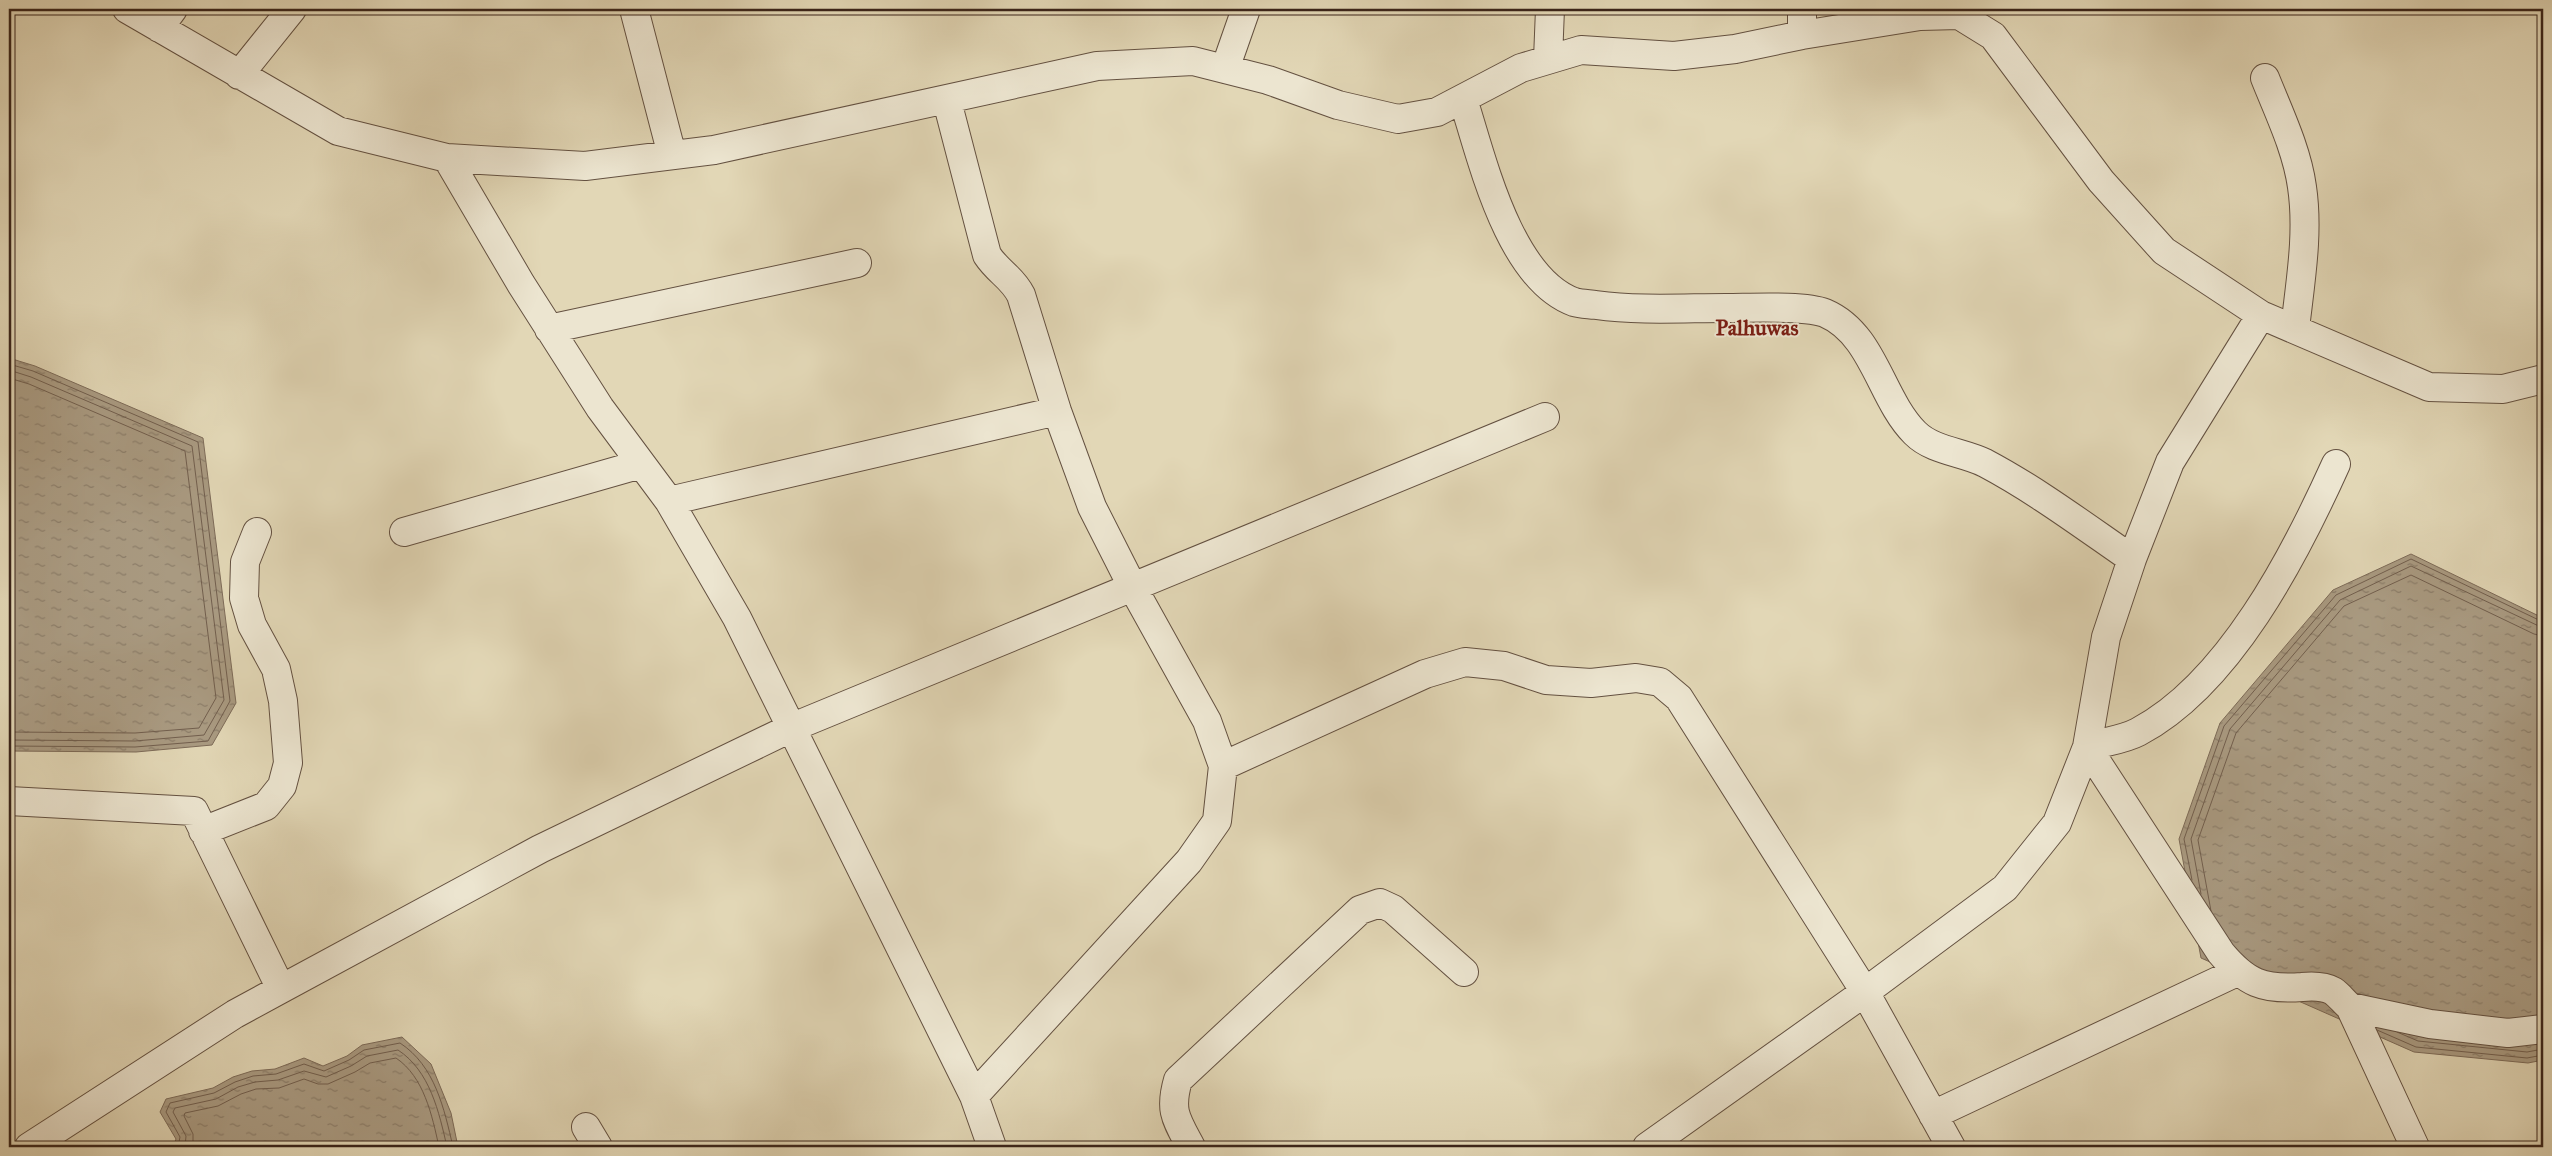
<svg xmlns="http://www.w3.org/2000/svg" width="2552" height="1156" font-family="'IM FELL Great Primer',serif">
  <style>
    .water { fill: url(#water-ripples); stroke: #7d6b58 }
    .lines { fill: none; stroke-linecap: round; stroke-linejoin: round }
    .shore { stroke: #725f4e; stroke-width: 1 }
    .minor-casing { stroke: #645141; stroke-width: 30 }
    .minor { stroke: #ece5d0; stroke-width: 28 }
    .labels { text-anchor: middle; stroke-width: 4; stroke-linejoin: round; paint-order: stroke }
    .quarter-label { font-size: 22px; font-weight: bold; fill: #7a1f14; stroke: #ece5d0 }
  </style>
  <defs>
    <pattern id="water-ripples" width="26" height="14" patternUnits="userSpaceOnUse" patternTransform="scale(1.25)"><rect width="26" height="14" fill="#a99a81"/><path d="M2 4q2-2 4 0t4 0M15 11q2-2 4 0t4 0" fill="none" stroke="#8b7d69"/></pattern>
  </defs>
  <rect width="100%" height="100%" fill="#e2d7b6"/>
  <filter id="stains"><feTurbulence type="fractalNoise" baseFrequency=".004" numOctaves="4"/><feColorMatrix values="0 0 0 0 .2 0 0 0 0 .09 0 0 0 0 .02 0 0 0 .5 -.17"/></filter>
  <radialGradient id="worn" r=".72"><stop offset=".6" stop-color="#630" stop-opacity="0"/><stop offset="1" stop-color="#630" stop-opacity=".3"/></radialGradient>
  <path class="water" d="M9,358L35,366L203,438L236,703L212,745L136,752L9,751Z
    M2411,554L2543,618V1060L2528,1063L2414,1052L2201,958L2179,839L2220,723L2333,590Z
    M402,1037L431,1064L451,1113L458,1147H173L176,1139L160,1112L166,1099L213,1088L233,1077L252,1071L275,1069L304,1058L323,1066L347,1056L362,1045Z"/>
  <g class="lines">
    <path class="shore" d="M9,364L33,371L198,442L230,701L208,741L135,747L9,746
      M9,370L31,377L192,446L224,700L204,735L135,741L9,740
      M9,378L29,384L185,451L216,698L199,728L135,733L9,732
      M2192,880L2184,839L2224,726L2336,595L2411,559L2543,622
      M2201,894L2191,839L2230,729L2340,600L2411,566L2543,628
      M2211,911L2198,840L2236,733L2344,606L2411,575L2534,634L2543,636
      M2377,1030L2416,1047L2527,1058L2543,1055
      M2397,1032L2418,1041L2527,1052L2543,1049
      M178,1147L180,1137L166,1112L170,1103L214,1093L235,1082L253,1076L276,1074L304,1064L324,1071L349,1060L364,1050L400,1043C435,1066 444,1108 453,1147
      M185,1147L186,1136L173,1112L175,1108L216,1099L238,1087L255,1082L278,1080L304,1071L326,1077L351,1066L367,1056L398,1050C430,1071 439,1112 447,1147
      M193,1147V1134L184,1116L185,1113L218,1106L241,1094L256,1089L279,1088L304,1079L318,1084H328L355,1072L370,1063L396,1058C424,1077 432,1115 439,1147"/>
    <g class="minor-casing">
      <path id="minor" d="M127,9L338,131L447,158L521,284L600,408L669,501L737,618L974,1096L992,1147
        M634,9L672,155
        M1802,9V35
        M159,28L173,9
        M1548,59L1550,9
        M1225,69L1246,9
        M239,75L292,9
        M2265,78C2279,113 2297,150 2302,187C2309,234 2300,283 2295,329
        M1463,99C1482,159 1509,278 1574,302C1581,304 1589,304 1596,305C1639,311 1684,308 1726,308C1751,308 1804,305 1825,313C1874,334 1880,398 1915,433C1933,451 1963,452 1985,463C2036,490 2084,526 2132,559
        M947,101L987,255C998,272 1012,277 1021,295L1057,411
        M447,158L585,166L714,150L1097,66L1193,61L1268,80L1338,105L1398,119L1437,112L1521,68L1581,50L1674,56L1735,49L1802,35L1920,16L1959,15L1993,36L2101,181L2164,251L2261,315L2429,387L2503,389L2543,379
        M549,329L857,263
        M2336,464C2295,555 2229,684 2138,732C2123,740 2103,742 2087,747L2221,953C2246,983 2263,990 2302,987C2312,986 2324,986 2333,991C2339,995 2344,1002 2350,1007L2415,1147
        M669,501L1057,411L1092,507L1132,586L1207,721L1223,766
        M404,532L641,464
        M9,801L194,811L281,989
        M203,831L266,806L282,786L288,763L283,701L276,669L252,625L244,598L245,562L257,532
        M2350,1007L2430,1024L2508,1033L2543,1029
        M974,1096L1189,861L1217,821L1223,766L1425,674L1465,662L1504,666L1546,680L1591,683L1636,678L1660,682L1679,698L1865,992L1951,1147
        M1933,1115L2237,972
        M586,1127L598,1147
        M29,1147L235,1014L281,989L540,849L793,727L1545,417
        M1191,1147C1176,1119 1169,1111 1178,1080L1360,910L1380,903L1393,909L1464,972
        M1647,1147L1865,992L2005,888L2057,823L2087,747L2106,637L2132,559L2170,462L2261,315"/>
    </g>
    <use href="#minor" class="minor"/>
  </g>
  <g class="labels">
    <g class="quarter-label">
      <text x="1757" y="335">Palhuwas</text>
    </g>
  </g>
  <rect width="2552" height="1156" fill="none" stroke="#e2d7b6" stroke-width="30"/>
  <rect x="10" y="10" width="2532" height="1136" fill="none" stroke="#3a241a" stroke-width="2.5"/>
  <rect x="15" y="15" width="2522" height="1126" fill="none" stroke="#3a241a"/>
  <rect width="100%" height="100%" filter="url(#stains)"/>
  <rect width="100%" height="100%" fill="url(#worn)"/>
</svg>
